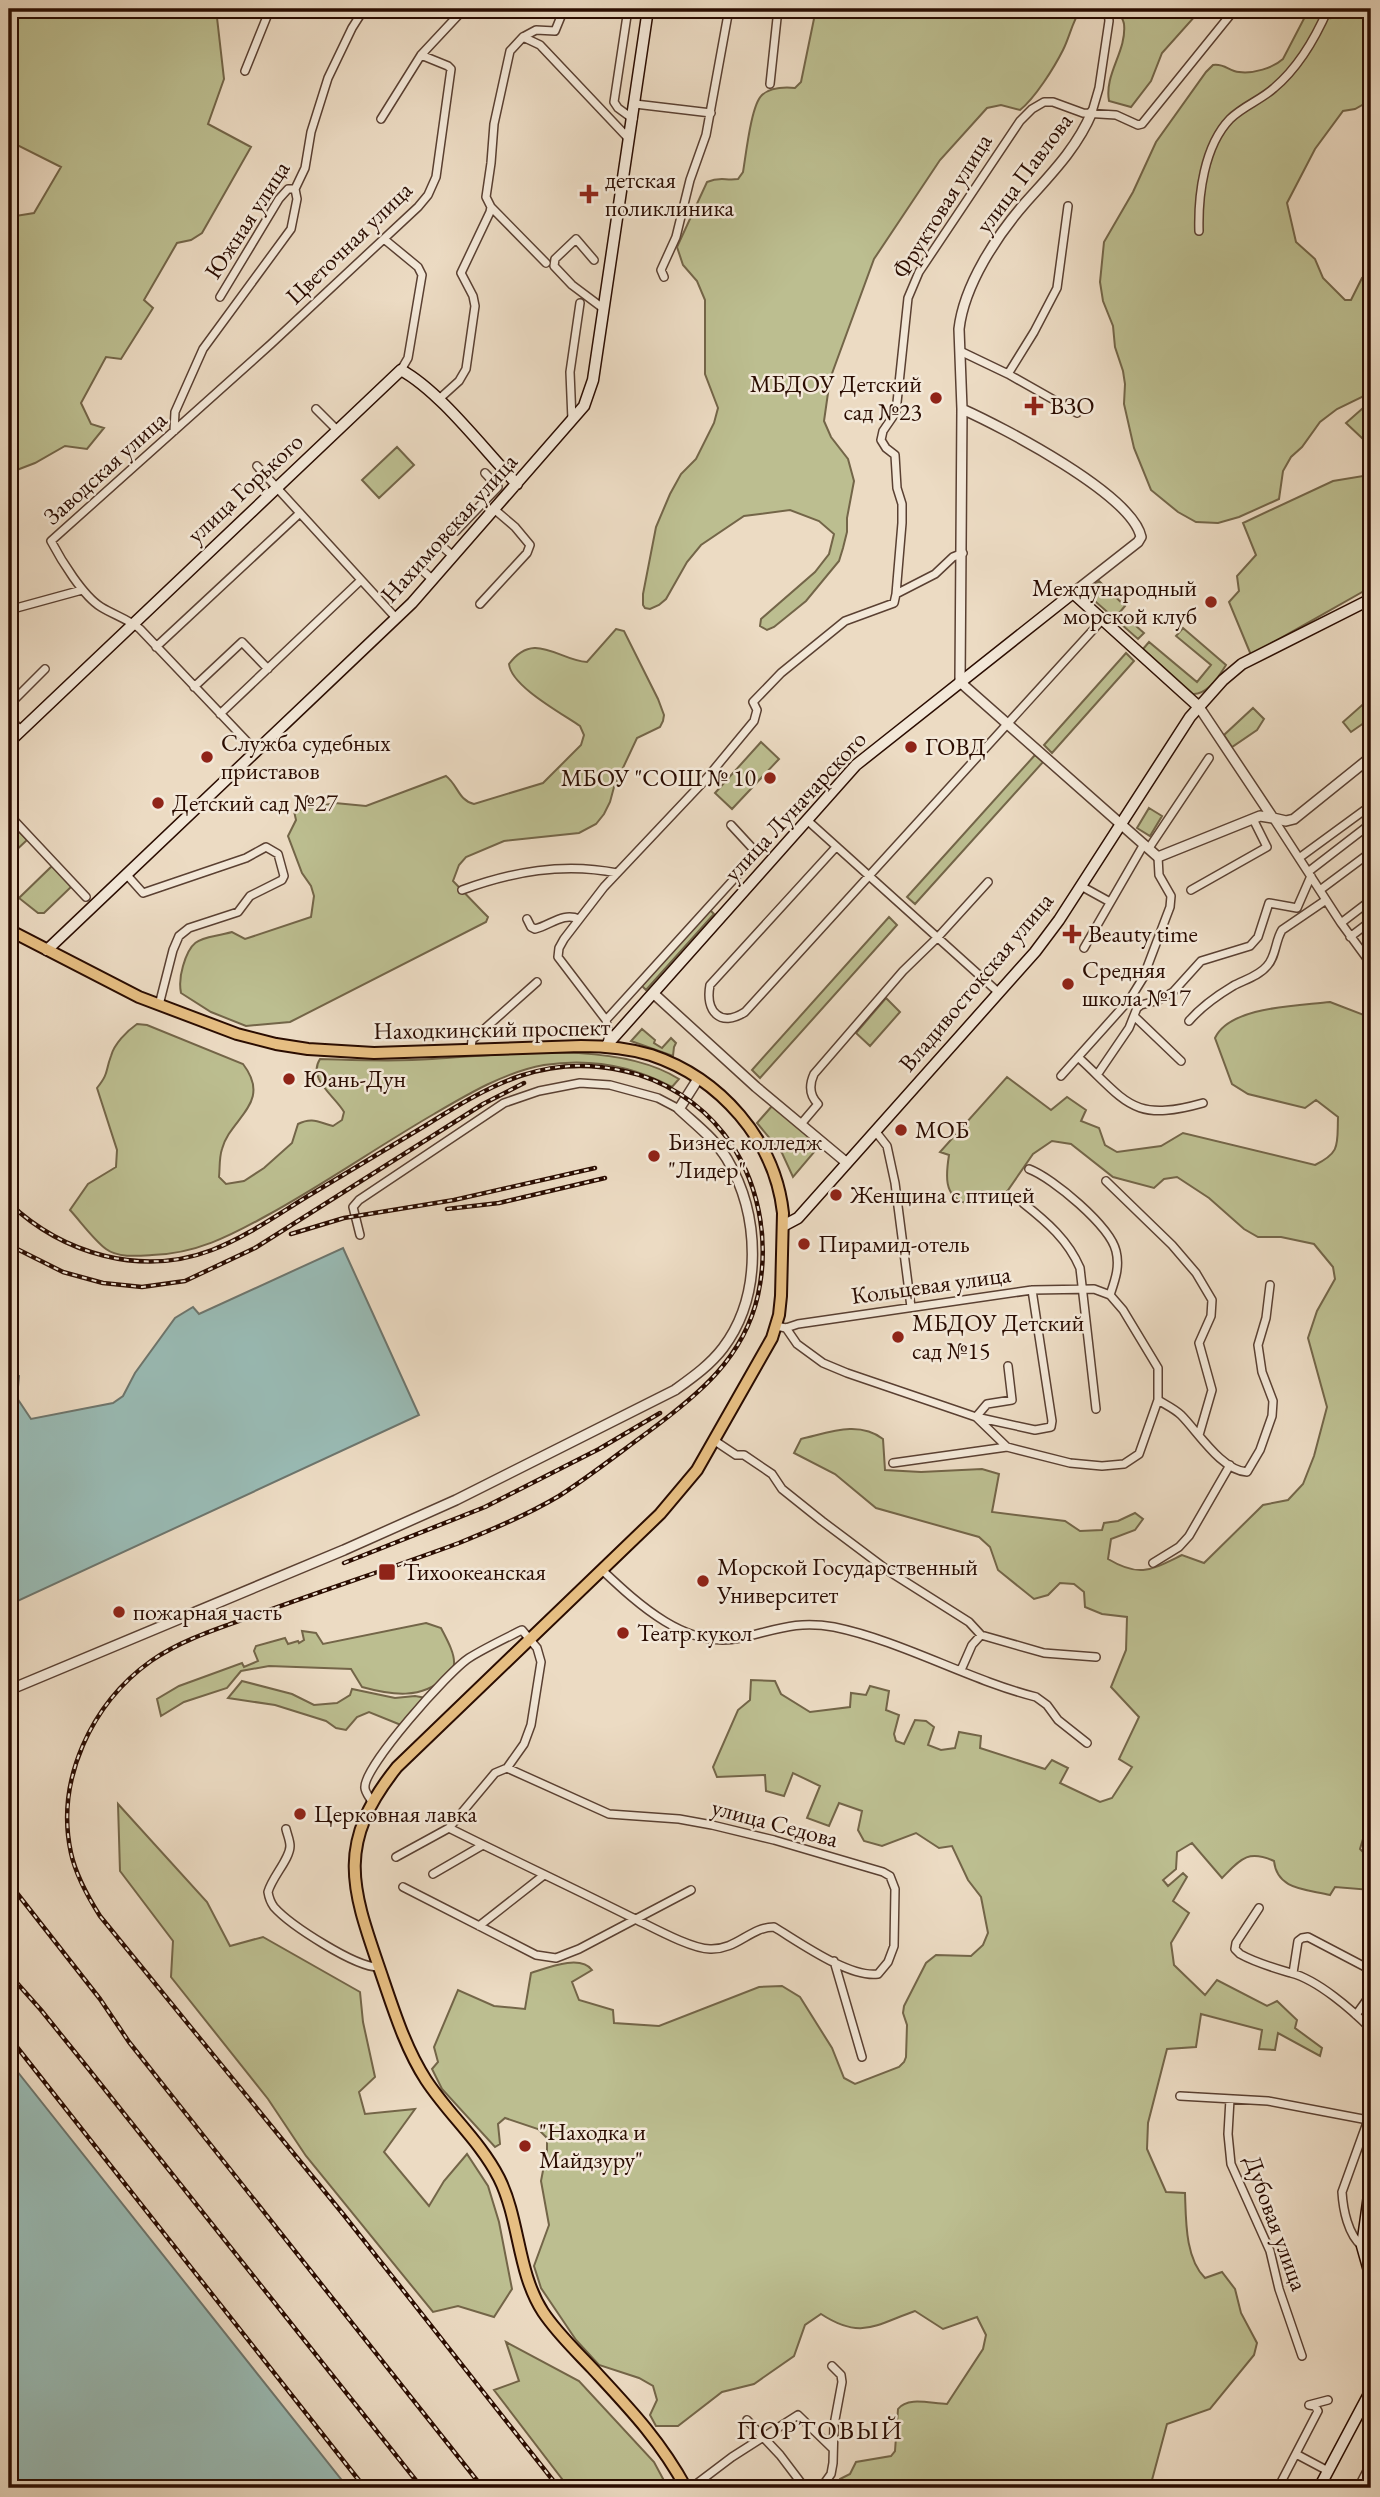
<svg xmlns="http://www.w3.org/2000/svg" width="1380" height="2497" font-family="'EB Garamond',serif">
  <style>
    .green { fill: #bcbe90; stroke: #736548; stroke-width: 2 }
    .water { fill: #99bbb5; stroke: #6d756d; stroke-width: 2 }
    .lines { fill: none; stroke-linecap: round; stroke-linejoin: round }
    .minor-casing { stroke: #5a4032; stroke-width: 10 }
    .tertiary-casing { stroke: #5a4032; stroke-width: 12 }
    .secondary-casing { stroke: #2a0c01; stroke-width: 13 }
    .primary-casing { stroke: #2a0c01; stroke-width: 14 }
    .minor { stroke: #f3e8d8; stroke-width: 7 }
    .tertiary { stroke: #f3e8d8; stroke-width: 9 }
    .secondary { stroke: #f3e8d8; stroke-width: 10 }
    .primary { stroke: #e6be82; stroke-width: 10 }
    .rail-casing { stroke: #2a0c01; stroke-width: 4.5 }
    .rail { stroke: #f3e8d8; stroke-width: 2; stroke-dasharray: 5; stroke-linecap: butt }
    .poi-dot { fill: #8f2418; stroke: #f3e8d8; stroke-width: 2.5 }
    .labels { text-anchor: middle; stroke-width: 5; stroke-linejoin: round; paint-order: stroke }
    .street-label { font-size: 24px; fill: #2a0c01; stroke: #f3e8d8 }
    .poi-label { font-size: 24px; fill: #2a0c01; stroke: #f3e8d8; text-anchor: start }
    .neighbourhood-label { font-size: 26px; letter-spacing: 2px; fill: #2a0c01; stroke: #f3e8d8 }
  </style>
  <rect width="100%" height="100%" fill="#ecdbc3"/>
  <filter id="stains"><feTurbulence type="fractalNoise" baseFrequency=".00286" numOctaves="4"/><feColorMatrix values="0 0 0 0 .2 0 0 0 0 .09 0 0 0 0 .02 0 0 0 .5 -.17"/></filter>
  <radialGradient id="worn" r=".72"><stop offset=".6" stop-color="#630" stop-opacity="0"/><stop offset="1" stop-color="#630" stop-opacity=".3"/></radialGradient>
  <path class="green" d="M9,9H216L224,79L208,124L251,147L202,233L191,240L177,243L144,300L153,308L121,359L106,357L81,403L91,424L104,428L87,449L65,446L35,463L9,473V217L34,213L61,167L9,141Z
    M816,9H1081C1072,22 1070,36 1063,50C1054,68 1035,98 1020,110L1001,105L987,108L940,160L874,259L830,379L824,421L831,437L848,459L854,481L847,518V532L843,548L839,561L806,601L774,627L767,630L760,626L761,619L815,572L829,554L834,534L819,521L790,510L744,516L701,545L687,562L666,599L659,605L650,609L645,608L643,605V594L656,527L670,494L681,474L696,459L714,423L718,408L705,374V300L697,281L683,265L677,247L707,182C721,176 725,181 738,179L743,172C746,155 751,105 762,95C771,87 784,87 795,88L801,82Z
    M1117,9H1200L1197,14L1162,53L1151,81L1131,107L1109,101C1104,74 1127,51 1124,24C1123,18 1119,14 1117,9Z
    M1309,9H1333L1331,18L1358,15L1363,9H1371V100L1355,109L1343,111L1315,149L1287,203L1296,242L1315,259L1323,278L1345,300H1351L1362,278L1371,271V387L1362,397L1337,409L1320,422L1302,447L1291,457L1283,471L1279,499L1239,517L1218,523L1196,522L1178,512L1151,490L1134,448L1124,404L1125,384L1123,371L1115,347L1113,326L1103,301L1100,282L1104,242L1133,192L1156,142L1206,72L1213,65C1224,63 1229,71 1239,72C1253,74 1273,68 1283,59Z
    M1371,393V439H1363L1346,423L1371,401L1367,397Z
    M397,447L414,465L379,498L362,480Z
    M1369,475L1371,477V587L1251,655L1229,602L1239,591L1237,576L1256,555L1243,523L1333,481Z
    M1099,581L1125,606L1120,612L1144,633L1138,639L1088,595L1087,591Z
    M1183,628L1226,665C1220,675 1207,695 1193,694L1143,649L1149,642L1197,682L1211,665L1176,636Z
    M616,629L624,631L658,699L664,715L663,721L660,727L637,738L614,787L610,802L604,814L596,824L579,833L504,841L466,857L459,865L453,881L483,912L488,917L486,922L290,1022L246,1026L211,1012L181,993C179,983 180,976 183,966C192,934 203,940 232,932L245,939L311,917L314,896L311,886L302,873L288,836L296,820L294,811L335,803L366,806L446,776C458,785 458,800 474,804L543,783L581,745L584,735L580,726C561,713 511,686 509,664C534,630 558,660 587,662Z
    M1126,653L1134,661L1052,753L1044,745Z
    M1369,699L1371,718L1351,732L1343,722Z
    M1253,708L1264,719L1257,730L1232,747L1224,735Z
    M761,742L779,759L732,809L715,793Z
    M1035,755L1043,762L915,904L907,897Z
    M1149,808L1162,816L1150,836L1137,828Z
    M9,821L27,840L10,856L9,854Z
    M52,866L72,886L44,913H38L19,898Z
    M709,909L714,914L646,990L641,985Z
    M889,917L897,925L760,1078L752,1070Z
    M886,998L900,1012L870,1046L856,1033Z
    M1330,1002L1364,1015L1371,1023V1830L1363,1839L1360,1849L1371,1860V1890L1335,1887L1330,1895C1306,1889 1277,1890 1274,1861C1247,1849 1240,1860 1222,1878L1192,1843L1177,1852L1176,1869L1163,1880L1168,1886L1183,1873L1187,1877L1173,1901L1189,1913L1171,1943L1174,1965L1205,1995L1217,1980L1267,2006L1277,2001L1297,2020L1295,2028L1322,2048L1320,2056L1278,2033L1275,2050L1259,2049L1262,2030L1201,2014L1196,2047L1167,2049L1148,2123L1147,2149L1166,2192L1185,2193C1186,2220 1185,2258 1205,2278L1222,2272L1235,2289L1241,2313L1257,2343L1254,2355L1210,2409L1167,2424L1152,2480L1142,2488H841L838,2486L840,2479L850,2474L856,2462L891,2456L895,2451L898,2409C908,2396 932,2404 947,2404L983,2349L986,2335L977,2317L943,2329L915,2311C875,2325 861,2340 821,2314L805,2325L794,2356L754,2384L722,2392L678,2426H656L650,2415L657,2400L653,2386L639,2378L599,2365L576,2340L541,2288L534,2266L549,2225L541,2181L547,2150V2138L538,2129L505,2118L498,2124L500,2144L495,2147L442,2089L432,2069L438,2062L434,2047L458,1990L494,2006L525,2009L531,1973C547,1968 580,1954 592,1970L572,1982L579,2000L613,2010L614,2023L659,2026L759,1987L782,1986L800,1997L832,2048L844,2078L855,2084L899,2067L904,2062L906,2057L907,2025L903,2013L904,2006L926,1963L936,1955L971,1956L983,1945L988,1933L981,1897L968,1880L952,1846L939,1848L916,1833L882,1846L864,1841L858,1830L862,1811L839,1803L829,1826L807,1818L820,1786L793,1773L784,1796L766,1791L765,1775L717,1777L713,1767L738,1710L750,1700L751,1680L775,1681L781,1694L810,1712L850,1707L851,1693L866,1695L870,1686L889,1691L886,1710L899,1715L894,1734L896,1741L904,1744L915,1720L926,1721L934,1727L928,1745L941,1750L955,1748L959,1732L981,1736L980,1748L1045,1769L1052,1760L1068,1768L1060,1783L1100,1802L1112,1798L1132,1767L1119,1759L1139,1717L1111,1687L1126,1650L1127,1617L1102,1614L1085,1607L1084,1592L1074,1584L1060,1583L1048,1595L1034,1599L998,1570L990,1547L979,1537L876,1508L835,1474L794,1453L801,1439C828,1433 858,1420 883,1439L885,1470L921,1472L982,1469L999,1474L992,1512L1065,1521L1080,1531L1102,1530L1104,1523L1118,1521L1135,1513L1143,1519L1135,1530L1111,1539L1108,1559C1140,1578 1151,1570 1182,1555L1204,1563L1263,1505L1288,1500L1303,1484L1314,1456L1327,1407L1308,1338L1317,1311L1335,1279L1333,1267L1314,1244L1281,1237H1258L1244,1229L1209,1198L1177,1177L1164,1179L1154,1188L1113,1177L1071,1144L1052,1141L1033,1154L1006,1193L997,1195L982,1191L966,1203C943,1197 946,1174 949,1155L940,1152L1007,1077L1051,1110L1067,1097L1086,1110L1081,1121L1099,1128L1105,1145L1117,1152L1161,1146L1183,1133L1315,1165C1341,1152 1337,1145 1338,1117L1316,1100L1305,1108L1248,1094L1232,1084L1215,1038C1230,1006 1298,1006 1330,1002Z
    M137,1024L147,1025L243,1064C273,1103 230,1118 222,1149C219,1158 220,1168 219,1177L226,1184L244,1181L264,1168L292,1143L298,1124C312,1117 318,1122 333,1126L342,1120L344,1112C335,1096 307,1079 320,1059C357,1060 395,1062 432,1059C505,1055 615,1039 679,1079L672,1087C633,1066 589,1058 544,1065C505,1072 468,1094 434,1114C377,1147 323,1185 266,1216C230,1236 195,1254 152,1255C138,1256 118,1258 106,1249C93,1239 81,1222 70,1210L88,1184L116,1167L117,1150L97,1088C109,1073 105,1072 111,1056C114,1044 127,1031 137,1024Z
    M642,1029L655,1040L654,1043L662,1048L671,1038L676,1043L674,1047L673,1056L631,1041Z
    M773,1105L821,1144L793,1177L782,1153L757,1123Z
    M426,1623L441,1628C446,1638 455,1653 454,1664C454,1670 449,1673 445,1677C422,1700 391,1695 362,1687L351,1669L269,1666L241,1671L227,1688L184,1702L161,1716L157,1699L179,1686L242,1663L244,1667L258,1661L254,1651L256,1646L285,1638L288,1644L298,1641L299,1643L304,1640L302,1631L316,1633L323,1644Z
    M242,1681L292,1694L314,1705L337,1703L350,1695L352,1689L395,1698L415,1696L426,1698L401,1725L369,1712L357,1717L346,1730L336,1728L326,1721L275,1705L228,1698Z
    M118,1804L207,1902L230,1946L263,1937L360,1992L363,2022L375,2077L359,2092L365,2114L415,2109L384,2152L429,2206L444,2181L467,2154L488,2186L499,2222L512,2289L494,2317L458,2306L433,2312L306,2156L268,2099L171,1977L173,1941L120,1871Z
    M506,2342L579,2381L654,2462L668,2488H569L494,2390L519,2381Z"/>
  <path class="water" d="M343,1248L419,1415L9,1605V1373L19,1376L17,1398L31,1419L113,1403L123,1396L135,1373L175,1318L193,1307L199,1314Z
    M9,2061L348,2488H9Z"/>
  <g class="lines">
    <g class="minor-casing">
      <path id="minor" d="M628,9L614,102L618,108L633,119
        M523,37L540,45L629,139
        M245,71L270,9
        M770,84L778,9
        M635,104L711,113
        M1092,112L1099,88L1109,21L1108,9
        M381,119L421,55L464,9
        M295,189L305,168L311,132L328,78L352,28L364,9
        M491,207L546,263
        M1199,231C1198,195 1204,146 1230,119C1243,106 1261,100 1274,88C1299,67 1315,39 1328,9
        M384,239L418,267L422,275L408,358L401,370
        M594,260L576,239L555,259L554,266L572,285L604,309
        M664,277L661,270L676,237L690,180L706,135L729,9
        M220,297L279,199L288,189H295
        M960,351L1008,374L1034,332L1057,288L1068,206
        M1008,374L1077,413
        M438,400L459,381L466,369L475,306L473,296L461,273L490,212L491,207L486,197L491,163L494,124L510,51L523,37L536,30L555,31L564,9
        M316,409L337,430
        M572,420L570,372L580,303
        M174,431L175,412L203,349L291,229L297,199L295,189
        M257,466L396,618
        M456,531L498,487L485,473
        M445,549L453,556
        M424,572L432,579
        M896,594L902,523V504L897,488L895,455L886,448L881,440L883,431L896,412L908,298L919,272L1020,121L1032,109L1044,102H1053L1083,113L1116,115L1138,125L1142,124L1235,9
        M480,604L527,553L530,545L515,527L494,509
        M9,610L82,590
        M156,647L300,513
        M194,687L242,642L268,669
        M9,705L45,669
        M220,714L361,580
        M9,717L21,731
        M256,751L140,629C128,619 114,615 101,607C83,596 61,560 51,541L271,344L418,207L428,195L436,177L451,69L448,66L421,55
        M1363,764L1371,771
        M9,815L86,897
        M1273,818L1341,923L1371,964
        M807,820L998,992
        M836,847L710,985C705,1011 720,1028 745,1012L1102,620
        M1149,848L1209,758
        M1299,858L1366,809
        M1308,872L1369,825L1371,827
        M126,874L143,893L246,858L266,847L278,854L284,876L282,880L250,896L238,912L189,928L179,936L173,950L159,1005
        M1081,886L1110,902
        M462,890C512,872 563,862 617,873
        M1191,890L1267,847L1253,819
        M1320,890L1371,852
        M527,919L531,927L535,929C551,925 563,912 579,919
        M1341,923L1371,900
        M1350,937L1371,921
        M1084,948L1144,844
        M1369,1009L1371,1012
        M1134,1016L1181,1061
        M606,1020L754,857L755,851L731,825
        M1189,1021C1201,1007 1218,995 1233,986C1244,980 1259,976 1267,966C1276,957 1275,941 1282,930L1326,900
        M607,1043L609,1035L606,1020L558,957L559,948L564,939L604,887L706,779L754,721L757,710L753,702L781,673L845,621L894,603L896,594L935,574L953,557L963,553
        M471,1049L472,1040L537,982
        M1078,1057C1127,1102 1132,1123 1203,1103
        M1097,1075L1129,1028L1137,1008L1141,1005L1159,1000L1173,992L1201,961L1250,946L1258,937L1269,903L1297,908L1311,876
        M1061,1076L1130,999L1143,978L1170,907L1171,896L1159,875L1158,857
        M801,1124L818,1104C809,1095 809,1085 814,1074L903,971L938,937L988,882
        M876,1132L887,1146L895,1183L911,1307
        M1029,1169C1053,1178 1110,1226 1116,1251C1120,1267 1115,1280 1110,1295
        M1106,1181L1172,1245L1196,1273L1212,1300L1211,1316L1199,1343L1212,1390L1199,1435
        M1023,1203C1047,1222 1068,1240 1080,1268L1096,1409
        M360,1235L353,1207L359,1200L504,1103L539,1091L580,1083L610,1085L658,1098L679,1109
        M776,1326L786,1328L798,1324L1032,1290L1094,1289L1110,1295L1123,1310L1152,1358L1158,1368V1400L1139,1454L1124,1464L1102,1466L1070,1463L1007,1447L976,1417L847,1373L823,1363L797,1344L786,1328
        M1008,1366L1012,1400L987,1404L976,1417L1035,1430L1051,1427L1052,1421L1032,1290
        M1158,1400C1166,1405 1175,1409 1181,1415C1198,1432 1222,1471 1247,1472L1260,1450L1272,1416L1273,1401L1262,1372L1258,1345L1266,1318L1270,1285
        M715,1441L736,1455H744L772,1474L782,1489L822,1521L890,1572L969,1622L981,1635L1044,1653L1096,1657
        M893,1463L1007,1447
        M1153,1563L1179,1547L1189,1536L1230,1465
        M602,1570C638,1604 687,1650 740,1638C776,1630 796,1620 834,1627C902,1641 969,1680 1036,1697L1047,1705L1058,1720L1087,1743
        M961,1670L972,1645L981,1635
        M372,1802C370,1798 365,1792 365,1788C362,1768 450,1670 469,1658C485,1648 504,1639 522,1630L537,1648L541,1662L531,1725L524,1744L507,1768L495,1773L449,1828L396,1857
        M449,1828C509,1858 571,1887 631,1917C650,1926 691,1949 710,1949C737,1950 750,1927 774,1927C799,1942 849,1978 878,1974L888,1962L894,1946L895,1889L890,1876L883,1872L774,1840L712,1825L679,1819L609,1814L507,1768
        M286,1829C287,1834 290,1840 290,1846C290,1859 272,1877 268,1892C269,1898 271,1903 274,1907C290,1925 356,1968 379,1967
        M433,1874L483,1845
        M403,1887L536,1955L556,1958L579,1949L691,1890
        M1259,1908L1236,1943L1235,1949L1240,1954C1256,1963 1274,1968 1291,1973C1318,1980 1352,2010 1371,2029
        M479,1926L544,1875
        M834,1961L862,2057
        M1293,1973L1298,1941L1302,1938L1308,1937L1371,1970
        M1356,2015L1371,1994
        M1180,2096L1268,2101L1368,2120L1371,2117
        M1230,2099L1228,2134L1231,2164L1270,2251L1279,2289L1302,2356
        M1362,2246C1348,2235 1343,2209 1342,2192L1368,2120
        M1309,2405L1328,2400
        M747,2420L780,2455L805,2488
        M1296,2454L1328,2471
        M691,2488L732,2457L798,2415L833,2449
        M821,2488L831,2474L833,2463L834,2425L842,2382L841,2375L832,2366
        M1278,2488L1318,2411L1315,2406L1309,2405
        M1358,2488L1371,2463"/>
    </g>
    <g class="tertiary-casing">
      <path id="tertiary" d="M1092,112C1077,148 1051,174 1026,202C997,235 964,285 959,329L962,409L960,682L1158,857L1260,816L1273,818
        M962,409C1002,427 1132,494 1141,537L1138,542L1073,593
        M1199,707L1273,818L1286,821L1294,819L1371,757
        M653,993L756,1087L847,1163
        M9,1690L344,1550L456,1500L675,1390C693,1377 710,1365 723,1348C763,1295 760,1215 727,1159C715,1139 696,1125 679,1109L698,1079"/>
    </g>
    <g class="secondary-casing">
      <path id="secondary" d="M9,742L401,370C441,392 484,450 517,484
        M47,950L412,603L584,406L593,380L648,9
        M606,1046L856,765L1073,593L1199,707
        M783,1226L798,1218L1035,952L1059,920L1190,717L1223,680L1242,664L1371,599
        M1371,2181L1362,2246L1371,2278
        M1319,2488L1371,2390"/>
    </g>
    <g class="primary-casing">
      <path id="primary" d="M9,930L139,997L237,1034L276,1044L308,1049L374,1053L581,1046C605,1046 628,1048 651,1055C720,1078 775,1140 783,1213L781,1296L779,1315L772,1338L697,1470L660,1514L397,1767C333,1847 353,1891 383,1979C395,2014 406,2049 426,2080C449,2115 480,2141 499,2178C520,2220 517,2272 543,2312C557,2333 575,2350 592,2368C629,2408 660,2440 686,2488"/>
    </g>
    <use href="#minor" class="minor"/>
    <use href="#tertiary" class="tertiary"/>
    <use href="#secondary" class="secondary"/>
    <use href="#primary" class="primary"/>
    <g class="rail-casing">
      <path id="rail" d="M9,1203C63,1254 141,1277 212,1250C246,1237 277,1215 308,1196C348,1172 388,1148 428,1124C492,1084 546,1053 624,1071C663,1079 700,1103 724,1134C759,1179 770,1240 758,1295C744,1358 698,1395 648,1432C619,1453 590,1476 559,1496C527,1515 493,1529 459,1543C394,1567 327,1589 261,1613C224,1627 184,1638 151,1661C92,1703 55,1780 71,1853C76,1876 88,1897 100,1916L343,2214L559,2488
        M447,1209L499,1203L605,1178
        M291,1234L344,1218L454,1200L595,1168
        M9,1245L63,1272L103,1283L142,1287L185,1281L255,1248L483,1104L524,1083
        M344,1563L485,1507L599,1449L660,1413
        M9,1883L100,1999L129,2042L483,2488
        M9,1974L41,2010L87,2067L422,2488
        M9,2037L365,2488"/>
    </g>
    <use href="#rail" class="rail"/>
  </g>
  <g class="poi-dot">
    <path d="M585.5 183.5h7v7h7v7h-7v7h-7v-7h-7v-7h7z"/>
    <circle cx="936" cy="398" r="7"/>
    <path d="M1030.5 395.5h7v7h7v7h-7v7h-7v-7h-7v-7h7z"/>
    <circle cx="1211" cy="602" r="7"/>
    <circle cx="911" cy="747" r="7"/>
    <circle cx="207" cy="757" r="7"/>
    <circle cx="770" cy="778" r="7"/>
    <circle cx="158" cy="803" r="7"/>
    <path d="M1068.5 923.5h7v7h7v7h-7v7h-7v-7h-7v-7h7z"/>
    <circle cx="1068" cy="984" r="7"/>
    <circle cx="289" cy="1079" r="7"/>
    <circle cx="901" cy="1130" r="7"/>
    <circle cx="654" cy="1156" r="7"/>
    <circle cx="836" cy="1195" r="7"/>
    <circle cx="804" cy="1244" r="7"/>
    <circle cx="898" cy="1337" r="7"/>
    <rect x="378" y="1563" width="18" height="18" rx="3.5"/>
    <circle cx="703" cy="1581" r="7"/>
    <circle cx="119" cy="1612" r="7"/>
    <circle cx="623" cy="1633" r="7"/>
    <circle cx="300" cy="1814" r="7"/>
    <circle cx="525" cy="2146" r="7"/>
  </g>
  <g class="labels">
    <g class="street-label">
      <text transform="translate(1024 173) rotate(-53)" y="8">улица Павлова</text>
      <text transform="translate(942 206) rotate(-58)" y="8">Фруктовая улица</text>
      <text transform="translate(247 220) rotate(-57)" y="8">Южная улица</text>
      <text transform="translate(349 243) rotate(-44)" y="8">Цветочная улица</text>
      <text transform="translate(105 468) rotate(-42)" y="8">Заводская улица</text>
      <text transform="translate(245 488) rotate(-43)" y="8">улица Горького</text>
      <text transform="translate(449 528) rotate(-48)" y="8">Нахимовская улица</text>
      <text transform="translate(795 806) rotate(-47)" y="8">улица Луначарского</text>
      <text transform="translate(976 982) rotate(-50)" y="8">Владивостокская улица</text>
      <text transform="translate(492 1029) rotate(-1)" y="8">Находкинский проспект</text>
      <text transform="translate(931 1285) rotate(-8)" y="8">Кольцевая улица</text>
      <text transform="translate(775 1823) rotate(15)" y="8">улица Седова</text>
      <text transform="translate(1276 2223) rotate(70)" y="8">Дубовая улица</text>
    </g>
    <g class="poi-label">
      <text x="605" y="188">детская<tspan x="605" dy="28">поликлиника</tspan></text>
      <text x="922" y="392" text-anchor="end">МБДОУ Детский<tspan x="922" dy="28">сад №23</tspan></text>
      <text x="1050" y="414">ВЗО</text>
      <text x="1197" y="596" text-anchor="end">Международный<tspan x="1197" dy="28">морской клуб</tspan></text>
      <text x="221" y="751">Служба судебных<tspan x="221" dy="28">приставов</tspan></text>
      <text x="925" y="755">ГОВД</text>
      <text x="756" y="786" text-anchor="end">МБОУ "СОШ № 10</text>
      <text x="172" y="811">Детский сад №27</text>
      <text x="1088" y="942">Beauty time</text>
      <text x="1082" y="978">Средняя<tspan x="1082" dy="28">школа №17</tspan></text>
      <text x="303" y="1087">Юань-Дун</text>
      <text x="915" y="1138">МОБ</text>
      <text x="668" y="1150">Бизнес колледж<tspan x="668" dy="28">"Лидер"</tspan></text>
      <text x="850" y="1203">Женщина с птицей</text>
      <text x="818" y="1252">Пирамид-отель</text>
      <text x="912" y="1331">МБДОУ Детский<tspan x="912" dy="28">сад №15</tspan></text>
      <text x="717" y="1575">Морской Государственный<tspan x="717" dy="28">Университет</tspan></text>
      <text x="403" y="1580">Тихоокеанская</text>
      <text x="133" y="1620">пожарная часть</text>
      <text x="637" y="1641">Театр кукол</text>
      <text x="314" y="1822">Церковная лавка</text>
      <text x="539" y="2140">"Находка и<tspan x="539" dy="28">Майдзуру"</tspan></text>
    </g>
    <g class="neighbourhood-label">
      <text x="820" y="2439">ПОРТОВЫЙ</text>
    </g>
  </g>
  <rect width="1380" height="2497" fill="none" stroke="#ecdbc3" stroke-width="35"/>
  <rect x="10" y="10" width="1359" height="2476" fill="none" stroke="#2a0c01" stroke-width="3.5"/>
  <rect x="18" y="18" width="1345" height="2462" fill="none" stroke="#2a0c01" stroke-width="2"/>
  <rect width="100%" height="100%" filter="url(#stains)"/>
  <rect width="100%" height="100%" fill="url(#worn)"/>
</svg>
